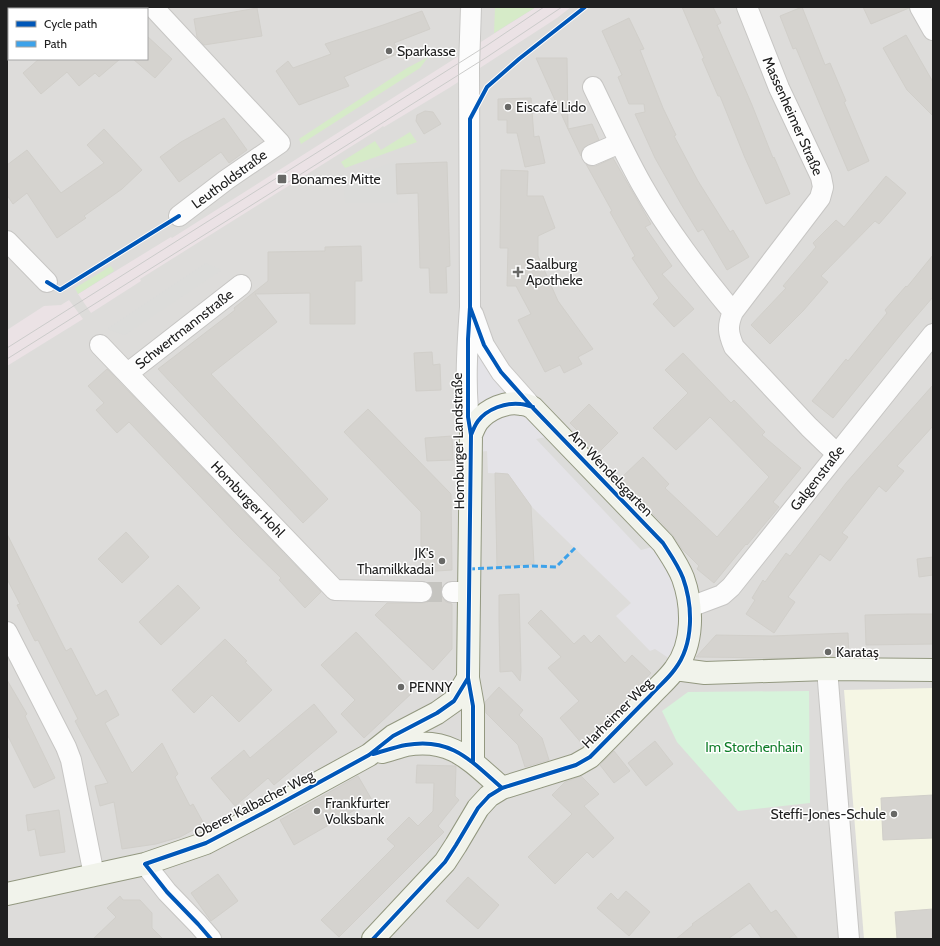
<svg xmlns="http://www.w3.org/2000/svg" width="940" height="946" font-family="Cabin,sans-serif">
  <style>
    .residential { fill: #dddcda; fill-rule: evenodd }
    .industrial { fill: #ebe2e5 }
    .education { fill: #f5f6e4 }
    .religious { fill: #dcdcda }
    .grass { fill: #d6ebc8 }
    .park { fill: #d7f3db }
    .plaza { fill: #e4e3e7 }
    .building { fill: #d5d3cf; stroke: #d1cfca }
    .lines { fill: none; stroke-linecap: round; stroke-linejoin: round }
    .street-tunnel { stroke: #c5c4c0; stroke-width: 20; stroke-dasharray: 20 10; stroke-linecap: butt }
    .street-casing { stroke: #c7c6c4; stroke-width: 22 }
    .secondary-casing { stroke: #939880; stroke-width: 24 }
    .street { stroke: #fcfcfc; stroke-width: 20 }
    .secondary { stroke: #f1f3eb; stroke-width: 22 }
    .tram { stroke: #cbcbca; stroke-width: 1 }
    .quiet { stroke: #3da2ea; stroke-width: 3; stroke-dasharray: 6 3; stroke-linecap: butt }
    .cycleway-casing { stroke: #fff; stroke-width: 6 }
    .cycleway { stroke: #0057b8; stroke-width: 4 }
    .poi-dot { fill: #686866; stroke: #fff; stroke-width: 1.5 }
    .labels { text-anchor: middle; stroke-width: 3; stroke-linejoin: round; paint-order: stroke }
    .poi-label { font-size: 14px; fill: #202020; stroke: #fff; text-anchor: start }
    .street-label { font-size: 14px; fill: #202020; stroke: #fff }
    .park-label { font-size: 14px; fill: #0e7d28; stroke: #fff }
  </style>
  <rect width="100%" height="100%" fill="#eeede8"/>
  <path class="residential" d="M7,7H933V939H7ZM9,9H147V59H9Z"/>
  <path class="industrial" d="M536,7H571L557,18L449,88L384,127L383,126L379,129L140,279L141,281L91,313L78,294L171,237L172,238Z
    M69,300L83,319L7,366V330L44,306L61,305Z"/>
  <path class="education" d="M933,688V939H864L844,690Z"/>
  <path class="religious" d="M396,161L398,203H345L344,191L350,182L360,174Z
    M206,263L222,270L125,335L107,329Z
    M551,436L656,546L641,550L535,438Z
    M443,838L445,856L428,867L426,853Z
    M385,897L387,914L362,939H350L348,932Z"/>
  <path class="grass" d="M495,7H536L494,33Z
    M428,57L420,68L301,144L299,139L407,68Z
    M410,132L417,142L345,168L341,162L375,141L381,150Z
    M111,266L114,271L78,294L75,288Z"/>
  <path class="park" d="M809,691L810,803L738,811L677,742L662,711L688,692Z"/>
  <path class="plaza" d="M473,348L514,392L473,416Z
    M520,413L535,420L551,436L536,439L641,550L656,546L665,559L682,602L677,642L670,659L655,649L650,651L616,616L631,603L531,506L508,474L488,473L487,451L479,452L478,445L484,427L496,417Z"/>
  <path class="building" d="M682,7H713L721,23L717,25L752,105L773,158L774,157L790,194L766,204L745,158L720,96H718L702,59L704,58Z
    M802,7L825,65L830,63L846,101L844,102L869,161L848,171L796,48L793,49L780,16Z
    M863,7H909V8L871,24Z
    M257,8L262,36L204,45L197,37L194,19Z
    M422,11L430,29L394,43L399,53L344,77L349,86L299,105L276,71L288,61L293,68L331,54L325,44L383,25Z
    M629,18L644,49L640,50L663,108L676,135L674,136L698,181L730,232L733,230L749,257L727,270L703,229L698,232L681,204L655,158L635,114L645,112L644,104H629L618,77L622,75L602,31Z
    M906,35L933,82V116L907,90L883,48Z
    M147,36L172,59L155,78L133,59H147Z
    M536,58H567L568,129Z
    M39,59H120L99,77L95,73L79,86L67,72L41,94L23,73Z
    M531,98L534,137L539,136L545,163L525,167L517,133H507V120H498V99Z
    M425,111L433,112L441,124L424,134L416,121L417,115Z
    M224,118L247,150L229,163L221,152L179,182L160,157L181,142Z
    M592,124L599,140L583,148L581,156L568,129Z
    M104,129L142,170L122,189L84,216L86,218L57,238L27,193L13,204L7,195V165L27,150L61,193L104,163L87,145Z
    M613,158L651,224L645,227L672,266L662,274L694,309L674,327L653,304L659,298L632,258L635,256L610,212L612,211L586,164L590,166H596Z
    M447,162L450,266L446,267L447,293H430L429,268H420L418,193L397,194L396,164Z
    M501,170L528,171L527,196H543L555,228L538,236V256L558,301L593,349L578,357L582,364L564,373L560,365L545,372L518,320L531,314L516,286H507L508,248H500Z
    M886,176L906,193L879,224L875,221L821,276L828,282L803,311L770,344L751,325L786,288L783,286L816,247L813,243L836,220L844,227Z
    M361,246L362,281H355V324H310V293L255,294L277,322L211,374L328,499L303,523L158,369L235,310L234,308L268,281V252L325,251V247Z
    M933,255V297L902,333L833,418L812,401L846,359L848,361L887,313L885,310L906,286L907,287Z
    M432,352L433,365L440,364L441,390L416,391L414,353Z
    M683,353L731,403L734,400L765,432L762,435L801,468L773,502L779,507L747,545L746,544L714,583L697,569L699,566L682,549L672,534L620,479L643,457L669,484L665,488L717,537L769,477L710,417L676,450L653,428L688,393L665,370Z
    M107,369L321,592L305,608L279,580L281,578L236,534L129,422L117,433L96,410L104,403L88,386Z
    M933,385V426L897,466L904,471L886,492L879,486L842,533L848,537L830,561L820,554L788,597L795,602L774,633L746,614L755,600L752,598L763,580L765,582L786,553L790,556L846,483Z
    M589,404L618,433L596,455L574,433L577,430L570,423Z
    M368,409L451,494L452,570L421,572V512L344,432Z
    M452,436L453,460L427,461L425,438Z
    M495,473L508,474L531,506L534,564L497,567Z
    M126,532L149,557L122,583L98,559Z
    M7,534L66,651L71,648L96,696L106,690L119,715L105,723L132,773L162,743L178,774L175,777L190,806L193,804L204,824L180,837L156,844L122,849L114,802L100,806L95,786L108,783L75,721L78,719L38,640L35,641L17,605L20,604L7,579Z
    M933,557V575L919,577L917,559Z
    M178,585L200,608L161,645L139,622Z
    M519,594L521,671L520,681L512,671L500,672L499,620V595Z
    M432,596H441L446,602L452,604V649L433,670L375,615L387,603H422L428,602Z
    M541,610L574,644L584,635L591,643L599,635L625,663L632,655L651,673L584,746L560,718L579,701L548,668L561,657L528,623Z
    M909,614H933V644L866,645L865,615Z
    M356,632L413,692L364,738L341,714L355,700L321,665Z
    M848,633L849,656L777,658L696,657L716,635L772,636Z
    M225,639L247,661L245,662L272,690L239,722L212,695L194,713L172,690Z
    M7,680L27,714L25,716L55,778L34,788L7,734Z
    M499,687L523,710L519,715L542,738L549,760L525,767L518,745L486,713L485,702Z
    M314,704L337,732L274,785L268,778L235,806L211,778L244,750L250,758Z
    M655,741L673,764L646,786L628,763Z
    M614,751L630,771L614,783L600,765Z
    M417,765L456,766L455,796L459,800L438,826L444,832L339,937L321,920L395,846L387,839L409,817L418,826L433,811L434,783H416Z
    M358,776L372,800L294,845L280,820Z
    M581,776L599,794L584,806L614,838L593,858L587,852L555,884L528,857L572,814L552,795L565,782Z
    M933,795V838L883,840L881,798Z
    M59,810L65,852L40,856L35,829L28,831L26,815Z
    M218,874L238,901L211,921L191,893Z
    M468,877L499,905L478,929L446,901Z
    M749,883L771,913L776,910L798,939H762L750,923L728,939H676L693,925L692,924Z
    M626,891L650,912L629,936L597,908L611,893L618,900Z
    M120,896L123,900H140L152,913V928L163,939H93L116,917L107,908Z
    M933,909V939H897L895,912Z"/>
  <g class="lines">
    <path class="street-tunnel" d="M422,592H452"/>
    <g class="street-casing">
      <path id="street" d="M153,7L280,143L226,180L179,216
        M920,7L933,30
        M74,9L78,7
        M7,46L9,45
        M593,87C609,120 624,153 642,185C668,231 700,272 733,312C727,326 728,333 734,347L809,427L836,453
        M592,155L620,143
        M7,241L47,282
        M733,312L820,198L823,187L821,177L779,88L747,7
        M473,314L484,345L501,372L533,408
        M100,345L335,590L422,592
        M128,373L241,285
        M471,435C464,393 467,349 470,307L469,68L471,7
        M452,592H469
        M690,607L722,595L731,587L933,334
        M7,632L66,747L71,760L94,875
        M827,669L849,939
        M145,864L167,892L198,924L211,939"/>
    </g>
    <g class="secondary-casing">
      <path id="secondary" d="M675,669L705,673L827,669L933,670
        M382,752C390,750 398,747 406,745C451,737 470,760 502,788
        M7,894L145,864L206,843L265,812L369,755L393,736L437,713L454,701L468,678
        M373,939L445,862L456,845L478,808L489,796L502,788L576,765L590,757C610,737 630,716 650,696C658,687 668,679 675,669C694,644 693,606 683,578C678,565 670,554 663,543L533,408C530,406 525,404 521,404C506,401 488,409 478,421C475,425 473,430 471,435L468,678L473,706V762"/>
    </g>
    <use href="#street" class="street"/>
    <use href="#secondary" class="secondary"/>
    <path class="tram" d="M7,348L486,46L544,7
      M7,359L487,57L562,7"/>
    <path class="quiet" d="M469,569L533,566L556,567L575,548"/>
    <g class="cycleway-casing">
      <path id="cycleway" d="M47,282L60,290L179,216
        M471,435C473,430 475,425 478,421C487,409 506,402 521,404C524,404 529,406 533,407
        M373,754C384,751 395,747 406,745C451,737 470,760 502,788
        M473,762V706L468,678L471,435L468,417V339L470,307V119L487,87L519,59L585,7
        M211,939L198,924L167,892L145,864L206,843L265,812L369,755L393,736L437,713L454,701L468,678
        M373,939L445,862L456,845L478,808L489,796L502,788L576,765L590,757C610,737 630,716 650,696C658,687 668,679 675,669C694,644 693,606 683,578C678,565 670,554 663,543L533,408L501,372L484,345L470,307"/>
    </g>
    <use href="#cycleway" class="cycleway"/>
  </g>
  <g class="poi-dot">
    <circle cx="389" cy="51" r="4"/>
    <circle cx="508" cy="107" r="4"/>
    <rect x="277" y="174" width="10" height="10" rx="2"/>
    <path d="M516 266h4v4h4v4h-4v4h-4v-4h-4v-4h4z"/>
    <circle cx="442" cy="561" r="4"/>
    <circle cx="828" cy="652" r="4"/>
    <circle cx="401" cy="687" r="4"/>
    <circle cx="317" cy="811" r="4"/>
    <circle cx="894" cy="814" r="4"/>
  </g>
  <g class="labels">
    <g class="poi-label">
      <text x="397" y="56">Sparkasse</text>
      <text x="516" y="112">Eiscafé Lido</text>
      <text x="291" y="184">Bonames Mitte</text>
      <text x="526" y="269">Saalburg<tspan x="526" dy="16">Apotheke</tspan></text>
      <text x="434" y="558" text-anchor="end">JK's<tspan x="434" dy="16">Thamilkkadai</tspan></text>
      <text x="836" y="657">Karataş</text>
      <text x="409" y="692">PENNY</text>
      <text x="325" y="808">Frankfurter<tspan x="325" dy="16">Volksbank</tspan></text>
      <text x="886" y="819" text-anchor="end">Steffi-Jones-Schule</text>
    </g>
    <g class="street-label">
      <text transform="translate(793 116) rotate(66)" y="5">Massenheimer Straße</text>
      <text transform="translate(229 179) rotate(-36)" y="5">Leutholdstraße</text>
      <text transform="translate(184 329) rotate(-38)" y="5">Schwertmannstraße</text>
      <text transform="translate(458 441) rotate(-91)" y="5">Homburger Landstraße</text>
      <text transform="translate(611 473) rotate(46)" y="5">Am Wendelsgarten</text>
      <text transform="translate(817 478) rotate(-52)" y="5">Galgenstraße</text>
      <text transform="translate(248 499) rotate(46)" y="5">Homburger Hohl</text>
      <text transform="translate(617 713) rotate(-45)" y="5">Harheimer Weg</text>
      <text transform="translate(254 804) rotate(-27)" y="5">Oberer Kalbacher Weg</text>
    </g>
    <g class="park-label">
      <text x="754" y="752">Im Storchenhain</text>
    </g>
  </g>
  <rect width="940" height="946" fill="none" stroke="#202020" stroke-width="16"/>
  <rect x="8" y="8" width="140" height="52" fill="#ffffff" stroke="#a6a6a6"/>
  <rect x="16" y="21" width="20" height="6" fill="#0057b8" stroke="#a6a6a6"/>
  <text x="44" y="28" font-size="12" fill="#202020">Cycle path</text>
  <rect x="16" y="41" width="20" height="6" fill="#3da2ea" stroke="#a6a6a6"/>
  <text x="44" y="48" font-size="12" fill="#202020">Path</text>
</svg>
